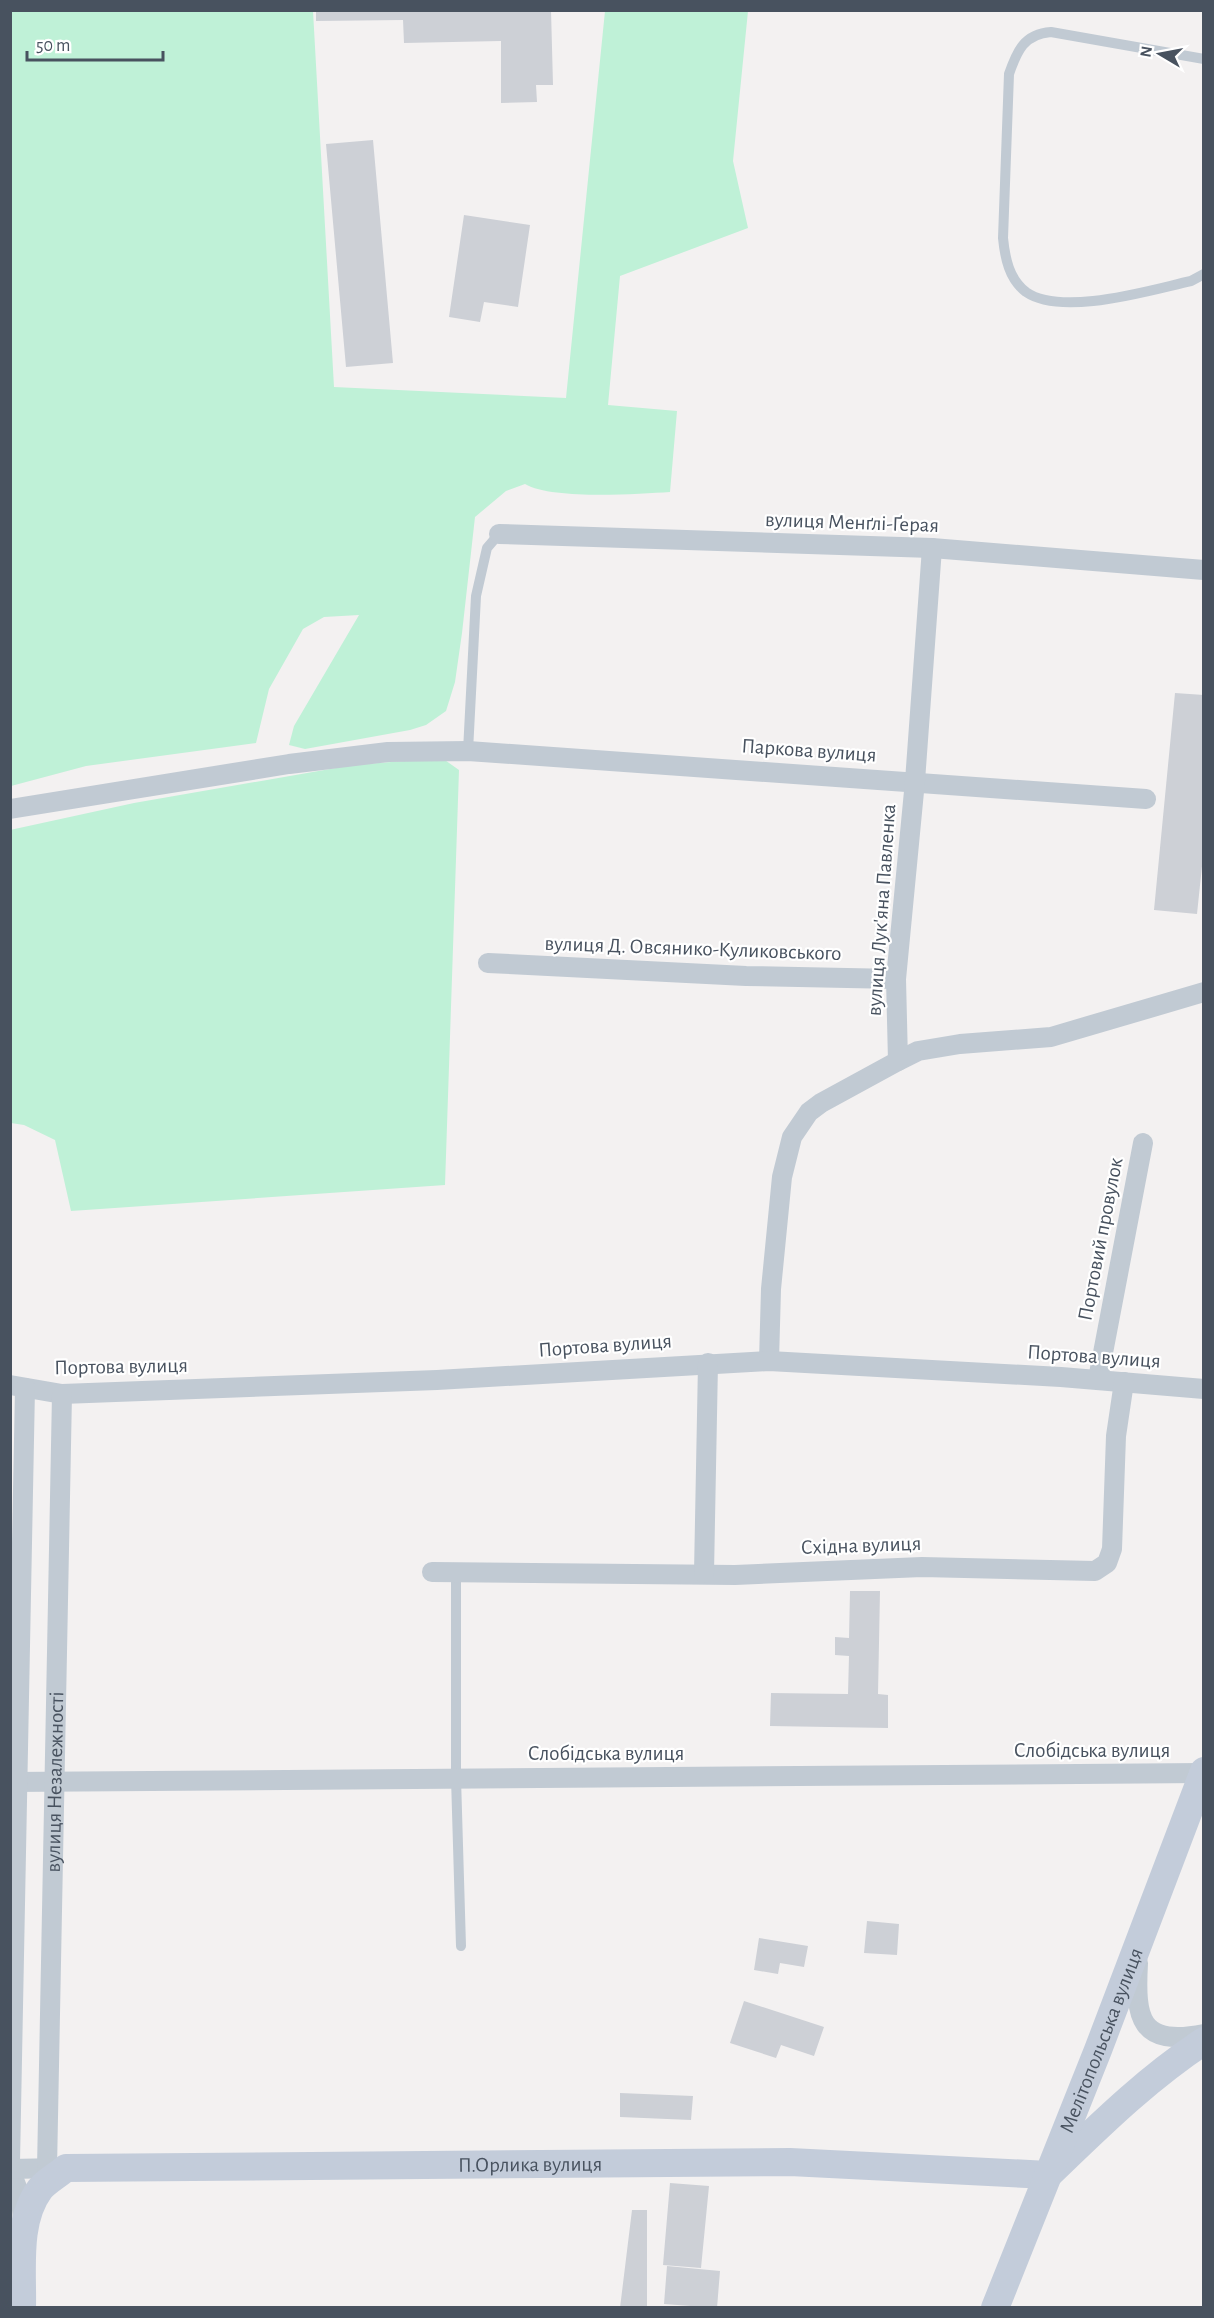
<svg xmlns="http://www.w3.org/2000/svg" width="1214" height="2318" font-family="'Alegreya Sans',sans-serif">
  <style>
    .green { fill: #bff1d7 }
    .building { fill: #cdd0d6 }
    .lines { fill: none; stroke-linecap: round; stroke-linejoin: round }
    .lane { stroke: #c1cad3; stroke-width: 10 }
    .street { stroke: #c1cad3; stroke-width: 20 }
    .secondary { stroke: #c3ccda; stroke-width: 28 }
    .labels { text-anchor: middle; stroke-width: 4.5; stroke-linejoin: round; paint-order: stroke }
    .street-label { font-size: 21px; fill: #48525f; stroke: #fff }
  </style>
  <rect width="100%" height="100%" fill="#f3f1f1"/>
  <path class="green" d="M11,10L313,11L334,387L566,398L605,11H748L733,161L748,228L620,276L608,405L677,411L670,492C636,494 553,500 525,484L506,491L475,517L462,633L455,682L446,711L426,725L410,730L305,749L289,745L294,726L359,615L324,617L303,629L269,689L256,743L86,766L11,786Z
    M442,758L459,770L445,1185L71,1211L55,1140L24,1125L11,1123L10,830L134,803L353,765Z"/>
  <path class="building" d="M316,10H551L553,85H536L537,102L501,103V41L404,43L403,20L316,21Z
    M373,140L393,363L346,367L326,144Z
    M464,215L530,225L518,307L484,302L480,322L449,317Z
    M1175,693L1204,695V847L1197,914L1154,910Z
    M850,1591H880L878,1694L888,1695V1728L770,1726L771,1693L848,1694L849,1656L835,1655V1637L849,1638Z
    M867,1921L899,1924L897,1955L864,1953Z
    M759,1938L808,1946L804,1967L780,1963L778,1974L754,1970Z
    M744,2001L824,2027L814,2056L781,2045L776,2058L730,2043Z
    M620,2093L693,2096L691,2120L620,2117Z
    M670,2183L709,2186L701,2268L663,2265Z
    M632,2210H647V2308H620Z
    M667,2266L720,2271L717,2308L664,2304Z"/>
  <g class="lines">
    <path class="lane" d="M1204,59L1051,32C1024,34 1017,51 1009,74L1003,238C1005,258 1009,279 1026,292C1062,317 1150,290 1191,281L1204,274
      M468,751L476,596L487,548L499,534
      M456,1572V1778L461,1946"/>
    <g class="street">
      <path d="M499,534L932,548L1204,570"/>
      <path d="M10,809L289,764L388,752L468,751L1146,799"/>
      <path d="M488,963L746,976L896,979"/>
      <path d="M898,1061L918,1051L960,1044L1051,1037L1204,992"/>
      <path d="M769,1361L771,1289L782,1177L792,1137L809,1112L821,1103L898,1061L896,979L915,781L932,548"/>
      <path d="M1098,1379L1143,1143"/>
      <path d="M10,1385L62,1394L437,1380L769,1361L1061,1377L1204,1389"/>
      <path d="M432,1572L735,1575L922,1567L1095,1571L1107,1563L1112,1549L1116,1436L1124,1382"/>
      <path d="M704,1573L708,1363"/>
      <path d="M10,1782L1203,1773"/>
      <path d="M1138,1963C1135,2018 1139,2047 1204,2034"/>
      <path d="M10,2162L25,1388"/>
      <path d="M10,2169L21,2198L23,2222"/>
      <path d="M10,2169L60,2168"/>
      <path id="s1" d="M47,2169L62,1394"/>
    </g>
    <g class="secondary">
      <path id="s2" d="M22,2308C23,2270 16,2221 40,2189C47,2181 58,2175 66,2168L790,2162L1048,2175C1098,2127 1145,2080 1204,2041"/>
      <path id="s3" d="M995,2308L1098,2050L1204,1771"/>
    </g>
  </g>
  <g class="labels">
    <g class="street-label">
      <text transform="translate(852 522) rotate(2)" y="7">вулиця Менґлі-Ґерая</text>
      <text transform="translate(809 750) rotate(4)" y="7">Паркова вулиця</text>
      <text transform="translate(881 910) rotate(-86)" y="7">вулиця Лук'яна Павленка</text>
      <text transform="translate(693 948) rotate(2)" y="7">вулиця Д. Овсянико-Куликовського</text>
      <text transform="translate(1100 1239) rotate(-79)" y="7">Портовий провулок</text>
      <text transform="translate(605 1345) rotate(-4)" y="7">Портова вулиця</text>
      <text transform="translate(1094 1356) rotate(4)" y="7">Портова вулиця</text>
      <text transform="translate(121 1366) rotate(-1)" y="7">Портова вулиця</text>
      <text transform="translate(861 1545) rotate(-2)" y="7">Східна вулиця</text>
      <text x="1092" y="1757">Слобідська вулиця</text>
      <text x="606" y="1760">Слобідська вулиця</text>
      <text dy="7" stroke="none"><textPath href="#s1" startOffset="387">вулиця Незалежності</textPath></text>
      <text dy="7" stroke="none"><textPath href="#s3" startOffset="288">Мелітопольська вулиця</textPath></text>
      <text dy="7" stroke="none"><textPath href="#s2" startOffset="620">П.Орлика вулиця</textPath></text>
    </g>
  </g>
  <rect width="1214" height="2318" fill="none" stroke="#48525f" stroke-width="24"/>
  <g transform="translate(1160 54) rotate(280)" stroke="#ffffff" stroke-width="4.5" paint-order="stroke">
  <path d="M0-4.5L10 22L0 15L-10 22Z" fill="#48525f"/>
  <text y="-9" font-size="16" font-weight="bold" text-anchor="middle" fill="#48525f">N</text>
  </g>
  <path d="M27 51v9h136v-9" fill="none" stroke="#48525f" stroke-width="3"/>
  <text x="36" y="51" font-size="18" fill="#48525f" stroke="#ffffff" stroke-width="4.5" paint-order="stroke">50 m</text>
</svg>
